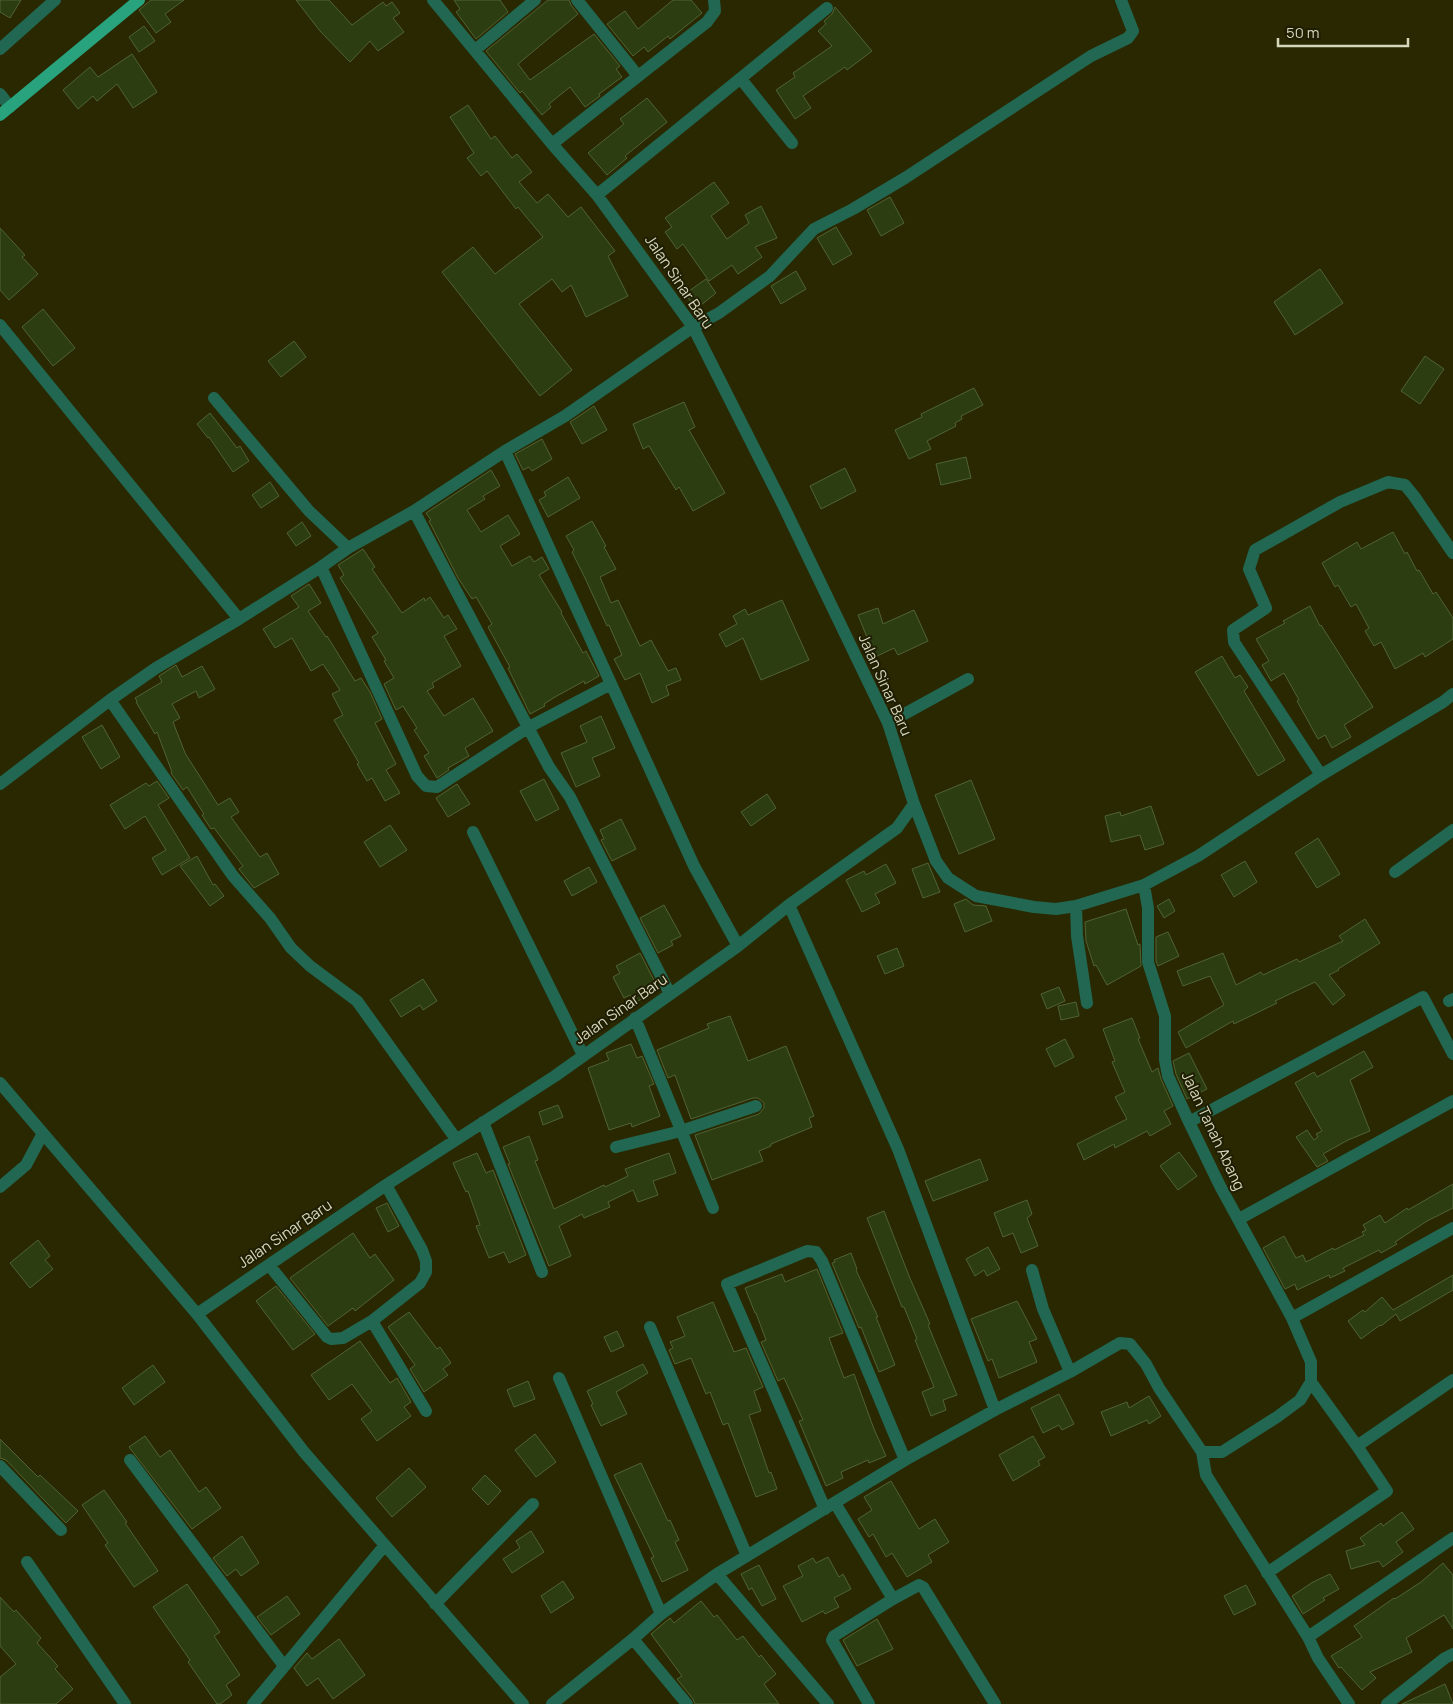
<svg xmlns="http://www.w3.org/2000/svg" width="1453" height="1704" font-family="Manrope,sans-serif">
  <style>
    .building { fill: #2c3d12; stroke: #506335 }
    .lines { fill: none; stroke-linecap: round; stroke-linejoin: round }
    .minor { stroke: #226751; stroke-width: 12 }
    .major { stroke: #28a37e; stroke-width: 12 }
    .labels { text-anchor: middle; stroke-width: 4; stroke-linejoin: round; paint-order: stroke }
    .street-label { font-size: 15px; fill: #d5d6bb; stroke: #1f1e03 }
  </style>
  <rect width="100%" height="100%" fill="#292800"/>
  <path class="building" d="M0,0H21L10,18L0,12Z
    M151,0H184L165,14L171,22L156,33L139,10Z
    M296,0H329L352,25L383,2L386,6L392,2L400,13L393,18L404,32L378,51L370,41L350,62L320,31Z
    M454,0H500L508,12L476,39L456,12L460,9Z
    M548,0H569L571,5L578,14L518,64L530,80L594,34L620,66L616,69L622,77L599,94L600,96L585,107L570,87L549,104L551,107L542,115L522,91L520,93L486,51Z
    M673,0H691L702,13L670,39L668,36L648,52L644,47L633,56L607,24L625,11L638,29Z
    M835,7L872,51L847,70L845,67L803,96L811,108L795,119L776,90L795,77L793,73L832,46L818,31L826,24L824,21L832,14Z
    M144,26L155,41L139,52L129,37Z
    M132,54L157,92L133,108L117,84L97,101L93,96L78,109L63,90L90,67L98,77Z
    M647,98L667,122L625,156L627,158L607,175L588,153L624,124L620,119Z
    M468,105L491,139L495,136L512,158L517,154L532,172L519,182L537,203L548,194L568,217L581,207L615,251L608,256L628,296L586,317L571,285L562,292L552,279L519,304L572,370L540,396L442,272L473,247L495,274L543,237L518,207L516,209L487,171L481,176L467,158L474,153L450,117Z
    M714,182L729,203L711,216L727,239L749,223L745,215L761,206L777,238L755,247L762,257L738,274L732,265L709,281L683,244L677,249L665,232L672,227L665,218Z
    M890,197L904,223L881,236L867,210Z
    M836,227L852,254L833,265L817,238Z
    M0,228L25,255L22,257L38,274L9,300L0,290Z
    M1320,269L1343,303L1295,335L1274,302Z
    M796,271L806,289L781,304L771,286Z
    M706,279L716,293L696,309L685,294Z
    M43,309L75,348L53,366L22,327Z
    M294,341L306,357L281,377L268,361Z
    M1425,356L1444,369L1420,404L1401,391Z
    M974,388L983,405L961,416L962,419L955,423L956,426L927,441L931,449L909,459L895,430L922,417L921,414Z
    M684,402L695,427L689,430L725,493L693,511L679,487L676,490L649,446L643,449L633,424Z
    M594,406L607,430L582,444L570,422Z
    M210,413L237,448L240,446L249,461L233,472L209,437L208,438L197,424Z
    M542,439L552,459L532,471L529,467L523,470L515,454Z
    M966,457L971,478L941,485L936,464Z
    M845,468L856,491L821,509L810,486Z
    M491,470L500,486L483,496L485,499L467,510L481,532L508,515L520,534L500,546L512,566L530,556L534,562L542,557L549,569L539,575L562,612L561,613L583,653L586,651L599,676L585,684L584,681L555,697L544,704L545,706L530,714L508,668L510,667L488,627L492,624L476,597L472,599L458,578L429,521L431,520L426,513Z
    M568,477L580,498L548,517L539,500L546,496L544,492Z
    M270,482L279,496L261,508L252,495Z
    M592,521L606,546L604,547L616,569L600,577L611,603L618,600L640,646L651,640L668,671L676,668L681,680L666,686L669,695L652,703L640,673L625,680L614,659L622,655L609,625L607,626L585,578L572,552L574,550L566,536Z
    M302,522L311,536L296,546L287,533Z
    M1393,532L1405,554L1407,552L1417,571L1419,570L1433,594L1436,592L1453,618V639L1425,657L1423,653L1395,669L1381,642L1374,646L1365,631L1369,628L1356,604L1351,607L1338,585L1335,587L1322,563L1357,542L1361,549Z
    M363,549L375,567L372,569L402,613L424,598L425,601L430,597L444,618L448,615L457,629L444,636L461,666L432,683L434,687L427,691L444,716L473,698L493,731L465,748L469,756L448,768L449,770L437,778L424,756L429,753L414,730L417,728L403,706L396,710L384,684L394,678L384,661L386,660L372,637L378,633L340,578L344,575L338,565Z
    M309,584L321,603L308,611L326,637L327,636L355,681L361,678L370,692L382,719L375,723L396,764L386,770L400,793L385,801L372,778L367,781L357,764L359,763L334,720L343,715L332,694L340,690L323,664L311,671L292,638L275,648L263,629L299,607L291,596Z
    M782,600L809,660L761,680L743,638L726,647L719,634L737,624L733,616L745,609L748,615Z
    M1310,606L1320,626L1321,625L1373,707L1344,725L1351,737L1332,748L1325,735L1318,739L1297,701L1299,700L1284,673L1271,681L1262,665L1269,661L1256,639L1285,623L1283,621Z
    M878,608L883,624L914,610L928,641L898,655L894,648L875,657L858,615Z
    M1222,656L1235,678L1240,675L1248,687L1244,691L1285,760L1258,776L1195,672Z
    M176,665L182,677L202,666L215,689L199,698L196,691L172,704L180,718L173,722L185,753L218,805L230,798L239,812L231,817L260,857L267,853L279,874L254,888L239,869L243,866L214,828L211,829L202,815L204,814L187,787L183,790L171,773L172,772L157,732L155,734L136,702L137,701L135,698L162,682L159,676Z
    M601,716L615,748L592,758L600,776L576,787L561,753L587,742L580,726Z
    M102,725L120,757L101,769L82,737Z
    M544,779L559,809L536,821L520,791Z
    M971,780L995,839L959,854L935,795Z
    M157,781L169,798L158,805L190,858L162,875L152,858L166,850L145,816L125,829L110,805L146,783L149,786Z
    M457,784L470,804L448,817L436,798Z
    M767,794L776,808L751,826L741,812Z
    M1151,806L1164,844L1145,850L1140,835L1111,842L1105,816L1120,812L1121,816Z
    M621,819L636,849L612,861L601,840L604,839L600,830Z
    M390,825L407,850L380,867L364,842Z
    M1318,838L1340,874L1317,888L1295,853Z
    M197,856L213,885L215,884L224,896L210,906L180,866Z
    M1245,861L1257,882L1234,897L1221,875Z
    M928,863L940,892L923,898L912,869Z
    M886,864L896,883L875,894L880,903L862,912L846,880L864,871L866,875Z
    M589,867L597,882L572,896L564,881Z
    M966,899L973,905L986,906L992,921L965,932L954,904Z
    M1169,899L1175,911L1164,918L1157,906Z
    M664,905L681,936L671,941L673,945L658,953L640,918Z
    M1126,909L1138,945L1140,944L1141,966L1107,985L1096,965L1094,966L1086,941L1085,922Z
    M1365,919L1380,943L1338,969L1339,970L1329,975L1345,995L1333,1005L1315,982L1275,1001L1277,1003L1234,1024L1233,1021L1186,1048L1178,1032L1224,1005L1210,976L1183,986L1177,971L1223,953L1236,985L1261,972L1263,975L1297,959L1299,962L1343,941L1339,936Z
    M1168,932L1179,956L1158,966L1156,961V937Z
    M897,948L904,966L885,974L877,956Z
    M640,953L659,990L634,1003L630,995L624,998L613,977L620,973L616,966Z
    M423,979L437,1001L423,1010L420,1005L401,1017L390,1000Z
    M1059,987L1065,1001L1047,1009L1041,994Z
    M1076,1002L1079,1016L1061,1020L1058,1006Z
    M730,1016L748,1061L786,1046L814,1116L809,1118L812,1127L771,1144V1146L759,1151L763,1161L712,1180L695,1135L759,1114L764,1108V1103L758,1098H753L691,1119L675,1075L668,1078L657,1050L709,1028L707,1024Z
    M1132,1018L1140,1038L1138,1039L1152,1072L1158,1068L1161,1079L1173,1106L1164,1111L1171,1124L1150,1136L1147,1131L1115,1148L1114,1144L1084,1160L1077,1144L1127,1119L1115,1097L1125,1092L1112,1062L1115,1061L1103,1029Z
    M1065,1039L1074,1057L1055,1067L1046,1049Z
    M631,1044L637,1058L642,1056L654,1084L649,1086L660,1116L632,1127L631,1123L609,1130L588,1068L609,1060L606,1053Z
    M1364,1051L1373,1067L1350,1080L1370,1131L1348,1140L1323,1154L1328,1161L1317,1167L1296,1137L1307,1130L1314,1140L1318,1137L1316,1134L1322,1131L1295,1083L1314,1072L1317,1077Z
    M1189,1053L1207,1089L1187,1099L1176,1074L1173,1061Z
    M558,1105L563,1117L543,1125L539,1112Z
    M529,1136L538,1160L535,1161L554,1209L604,1185L605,1187L628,1176L625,1169L669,1153L676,1173L653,1181L658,1195L638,1202L633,1190L608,1202L610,1207L584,1218L582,1214L559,1226L571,1256L549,1266L508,1164H510L503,1147Z
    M1179,1152L1197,1176L1178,1190L1160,1166Z
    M477,1153L486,1173L493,1170L526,1255L509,1263L504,1252L489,1258L476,1226L480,1225L468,1191L466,1192L453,1163Z
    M980,1159L988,1180L933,1201L925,1181Z
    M1453,1184V1208L1427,1221L1395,1242L1397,1244L1381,1253L1379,1250L1343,1268L1345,1271L1330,1278L1329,1275L1297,1290L1295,1284L1285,1289L1263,1248L1284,1236L1296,1258L1303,1255L1306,1262L1333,1248L1334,1250L1364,1235L1362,1232L1366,1230L1363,1225L1380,1215L1385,1223L1407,1208L1408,1210Z
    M1027,1200L1032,1214L1027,1218L1038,1246L1021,1253L1013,1233L1003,1237L994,1213Z
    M387,1203L399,1226L388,1232L376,1208Z
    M884,1211L909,1276L930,1324L928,1325L957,1395L943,1400L946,1410L931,1416L922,1392L934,1387L915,1340L917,1339L904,1307H902L867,1218Z
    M353,1233L370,1258L375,1254L394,1280L355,1311L353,1308L328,1326L290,1278Z
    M38,1240L50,1256L45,1260L53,1269L30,1288L10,1263Z
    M988,1247L1000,1269L987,1276L984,1270L975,1276L966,1259Z
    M851,1253L857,1269L856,1270L878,1317H876L895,1365L879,1372L861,1327L859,1328L832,1263L835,1262L834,1260Z
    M817,1269L843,1333L829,1338L844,1378L854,1374L874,1429L886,1456L869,1463L868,1460L841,1472L843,1478L826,1486L799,1421L803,1420L784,1378L778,1381L761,1342L766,1340L756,1313H755L745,1288L782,1274L785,1282Z
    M1453,1275V1290L1400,1321L1396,1314L1381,1326L1380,1325L1361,1339L1348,1321L1363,1310L1365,1312L1382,1297L1393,1310Z
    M276,1286L315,1334L293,1350L256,1301Z
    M1017,1301L1037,1339L1029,1342L1037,1362L999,1378L992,1359L988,1361L971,1319Z
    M713,1302L734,1352L746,1348L763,1387L754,1391L761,1411L749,1415L769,1473L771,1472L777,1489L756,1497L728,1423L723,1425L710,1392L706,1394L691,1358L675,1364L669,1350L673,1348L670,1342L685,1336L677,1317Z
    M409,1312L437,1349L440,1347L451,1363L443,1369L448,1375L424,1392L410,1369L415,1365L388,1327Z
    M617,1331L624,1346L611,1352L604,1337Z
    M360,1341L390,1383L397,1378L411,1402L404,1407L411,1416L377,1441L361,1419L372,1411L352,1384L329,1400L311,1375Z
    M643,1364L648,1373L616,1392L627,1414L601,1426L591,1405L593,1404L587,1391Z
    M153,1365L165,1382L134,1405L122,1388Z
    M528,1381L535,1399L514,1407L507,1390Z
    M1059,1394L1074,1424L1062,1430L1059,1425L1043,1433L1031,1408Z
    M1149,1396L1161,1416L1149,1424L1147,1420L1111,1436L1101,1412L1127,1402L1129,1408Z
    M535,1434L556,1462L536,1477L515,1450Z
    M145,1436L160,1457L170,1450L199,1492L206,1487L221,1508L192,1529L129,1447Z
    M1033,1436L1045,1457L1038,1461L1040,1465L1013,1481L999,1455Z
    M0,1439L38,1477L40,1475L78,1511L66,1523L6,1460L0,1458Z
    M641,1463L668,1521L670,1520L679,1540L675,1542L688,1570L662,1582L651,1558L654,1557L614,1475Z
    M409,1468L426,1487L392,1517L376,1498Z
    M485,1475L501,1491L488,1505L472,1489Z
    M891,1481L919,1529L935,1519L949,1542L928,1555L932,1562L907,1577L892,1553L886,1557L873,1534L869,1537L858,1519L872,1510L864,1497Z
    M104,1490L127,1522L125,1523L158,1571L134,1587L105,1545L108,1543L82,1505Z
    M1402,1512L1414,1529L1396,1542L1403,1552L1383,1567L1379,1561L1351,1569L1346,1551L1365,1545L1360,1538L1381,1523L1383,1526Z
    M531,1531L544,1552L512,1573L503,1559L520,1548L516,1541Z
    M242,1536L259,1563L241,1576L236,1569L227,1576L213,1558Z
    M828,1557L839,1577L843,1574L851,1589L834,1598L839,1607L825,1614L823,1611L802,1622L783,1586L803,1576L798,1566L813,1558L816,1563Z
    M1443,1563L1453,1575V1629L1444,1615L1406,1638L1412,1652L1370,1672L1376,1678L1362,1690L1341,1667L1339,1668L1331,1656L1362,1637L1354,1626L1394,1598L1395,1599L1421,1582Z
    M759,1565L776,1599L762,1606L752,1588L749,1590L741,1574Z
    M1330,1574L1339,1589L1323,1598L1325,1600L1303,1614L1292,1596L1313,1582Z
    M563,1581L574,1598L551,1613L541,1596Z
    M187,1584L220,1632L214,1636L240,1675L226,1685L232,1695L220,1704H217L188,1662L190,1660L153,1607Z
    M1246,1585L1256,1604L1234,1615L1224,1596Z
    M287,1596L300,1614L271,1635L257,1617Z
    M0,1597L14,1612L16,1610L41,1638L37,1643L58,1666L55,1669L73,1689L56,1704H0V1677L16,1664L0,1646Z
    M701,1601L714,1617L717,1615L737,1640L743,1636L759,1657L761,1655L776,1674L764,1684L779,1704H695L693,1699L677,1679L682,1676L651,1634L670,1618L674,1623Z
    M877,1619L893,1649L857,1666L843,1640Z
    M339,1639L365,1675L333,1699L318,1678L307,1686L294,1668L307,1653L312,1659Z
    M1445,1684L1453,1704H1402Z"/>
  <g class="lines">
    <path class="minor" d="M577,0L638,76
      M0,49L55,0
      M475,50L535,0
      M741,79L792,143
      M0,94L10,107
      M552,144L707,22L715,11L714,0
      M597,195L827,8
      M0,325L239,619
      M214,398L309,511L348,548
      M505,451L694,866L738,946
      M414,511L549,767L570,797L670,994
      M321,567L417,776L426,786L437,787L529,727L611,684
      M110,700L233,876L270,918L291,948L310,966L357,1001L456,1139
      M888,723L968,679
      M1321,775L1234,642L1233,630L1266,608L1249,569L1255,550L1340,502L1388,482L1405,485L1414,496L1453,553
      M0,784L110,700L156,668L239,619L321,567L348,548L414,511L505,451L565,416L693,327L719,313L770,276L814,229L853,209L905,178L1091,56L1128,38L1133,31L1121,0
      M914,804L936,861L948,878L976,896L1034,907L1056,909L1076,906L1077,936L1087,1003
      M473,832L583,1055
      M1395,872L1453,830
      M1144,885L1148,908V962L1165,1016V1060L1168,1076L1189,1122L1220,1186L1292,1318L1311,1362V1382L1300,1400L1277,1417L1222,1452H1202
      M789,905L898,1149L995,1410
      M1076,906L1144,885L1198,856L1321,775L1443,702L1453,694
      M1449,1001L1453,999
      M635,1018L713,1208
      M0,1083L197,1314L304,1452L523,1704
      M483,1122L542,1272
      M1189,1122L1423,997L1453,1054
      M616,1147L681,1131L756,1106
      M0,1187L26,1165L42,1135
      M1239,1219L1453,1101
      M269,1265L327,1337L331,1339L343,1338L372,1321L420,1283L426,1272V1261L422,1250L386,1185
      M1032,1270L1043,1309L1070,1372
      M197,1314L386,1185L555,1076L738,946L789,905L897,828L914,804L888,723L783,505L693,327L597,195L552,144L433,0
      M1292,1318L1453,1228
      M372,1321L426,1411
      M650,1327L747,1556
      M559,1378L661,1614
      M1357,1446L1453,1380
      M130,1460L284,1666
      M0,1466L61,1530
      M835,1503L893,1599
      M825,1509L727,1284L807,1251L816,1252L822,1261L905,1460
      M27,1562L125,1704
      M1267,1573L1387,1491L1357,1446L1311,1382
      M717,1574L828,1704
      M435,1604L533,1504
      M1308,1637L1453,1538
      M633,1639L687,1704
      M253,1704L385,1545
      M552,1704L633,1639L661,1614L717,1574L905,1460L995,1410L1070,1372L1120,1343L1130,1344L1146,1364L1159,1388L1202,1452L1206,1475L1308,1637L1318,1658L1349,1704
      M869,1704L832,1640L834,1636L893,1599L919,1585L923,1587L995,1704
      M1387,1704L1445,1658L1453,1654"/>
    <path class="major" d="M0,115L139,0"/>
  </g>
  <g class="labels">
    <g class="street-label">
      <text transform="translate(679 282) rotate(56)" y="5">Jalan Sinar Baru</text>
      <text transform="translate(885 685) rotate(66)" y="5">Jalan Sinar Baru</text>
      <text transform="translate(621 1009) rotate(-35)" y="5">Jalan Sinar Baru</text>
      <text transform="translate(1213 1131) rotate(65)" y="5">Jalan Tanah Abang</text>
      <text transform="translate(285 1234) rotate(-34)" y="5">Jalan Sinar Baru</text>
    </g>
  </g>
  <path d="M1278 38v8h130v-8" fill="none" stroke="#d5d6bb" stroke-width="2.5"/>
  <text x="1286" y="38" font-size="15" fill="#d5d6bb" stroke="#1f1e03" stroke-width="4" paint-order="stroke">50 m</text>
</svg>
